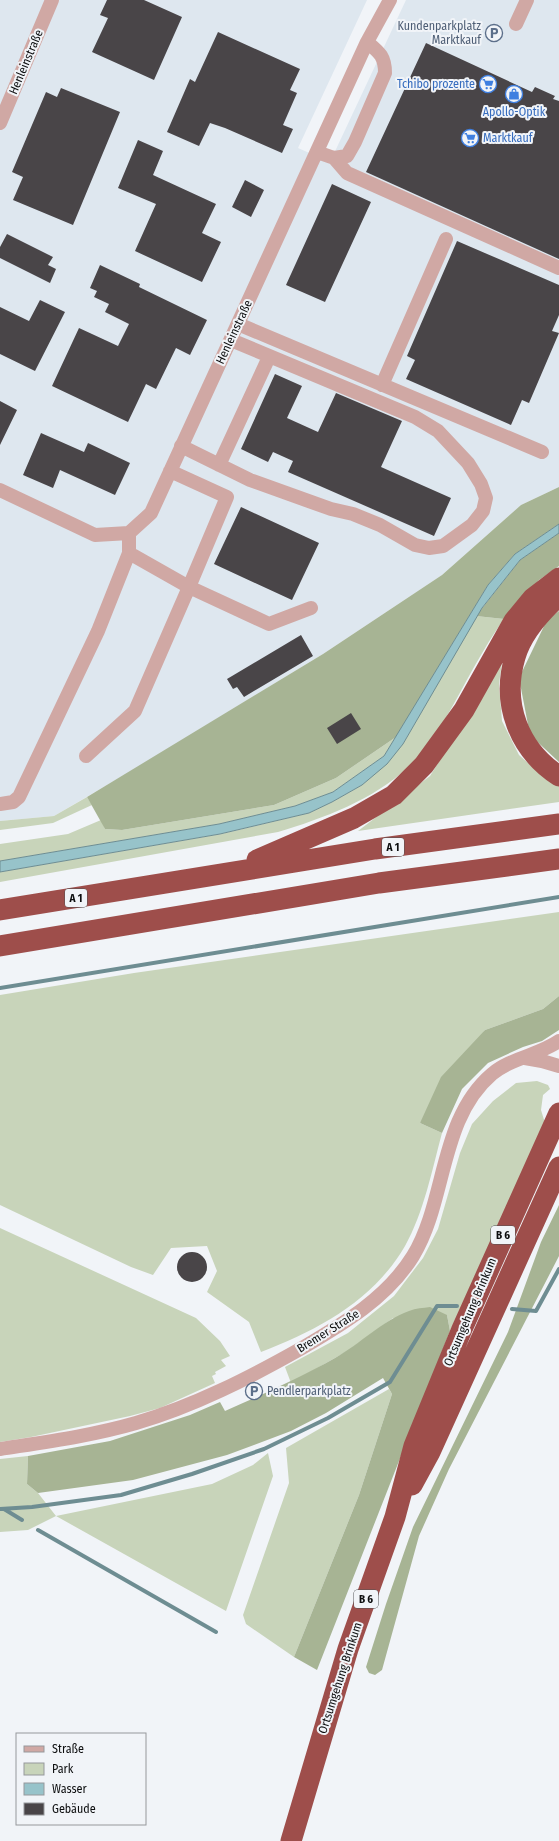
<svg xmlns="http://www.w3.org/2000/svg" width="559" height="1841" font-family="'Fira Sans Condensed',sans-serif">
  <style>
    .built { fill: #dee7ef }
    .green { fill: #c8d4ba }
    .forest { fill: #a7b494 }
    .water { fill: #97c3ca; stroke: #6e8d92 }
    .lines { fill: none; stroke-linecap: round; stroke-linejoin: round }
    .stream { stroke: #6e8d92; stroke-width: 4 }
    .building { fill: #494548 }
    .minor { stroke: #d0a8a4; stroke-width: 14 }
    .highway { stroke: #9e4e4b; stroke-width: 21 }
    .labels { text-anchor: middle; stroke-width: 4; stroke-linejoin: round; paint-order: stroke }
    .shield { fill: #f1f4f8; stroke: #515355; stroke-width: 1 }
    .shield-label { font-size: 11px; font-weight: bold; fill: #0d0e0f }
    .service-label { font-size: 12px; fill: #4e5e75; stroke: #f1f4f8; text-anchor: end }
    .street-label { font-size: 12px; fill: #0d0e0f; stroke: #f1f4f8 }
    .shop-label { font-size: 12px; fill: #366cbe; stroke: #f1f4f8; text-anchor: end }
  </style>
  <rect width="100%" height="100%" fill="#f1f4f8"/>
  <path class="built" d="M0,0H367L298,148L330,162L406,0H559V487L521,505L442,575L323,654L131,771L54,816L0,821Z"/>
  <path class="green" d="M476,616L504,619C497,629 490,639 484,650C460,689 442,735 408,767C375,799 322,819 278,832L0,882V872L221,834L309,813L332,802L362,785L403,744Z
    M503,655L499,684L502,721L519,755L537,771L559,785V802L358,831L430,776L468,715Z
    M396,737L384,756L333,792L295,806L219,824L0,861V844L68,834L101,820L105,829L122,830L274,805L336,778Z
    M87,797L92,805L53,823L0,830V821L54,816Z
    M559,912V996L543,1009L485,1030L420,1123L442,1133C432,1170 424,1212 405,1246C373,1301 318,1330 261,1352L249,1322L207,1292L217,1271L207,1246L171,1248L153,1275L131,1267L0,1205V995L134,973Z
    M537,1081L548,1085L550,1089L543,1095L541,1110L545,1123L450,1331L447,1315L393,1318L349,1350L291,1383L285,1367L348,1333L394,1296L423,1258L438,1229L460,1153L472,1124L493,1101L516,1083Z
    M0,1228L196,1318L220,1341L230,1356L221,1360L226,1366L215,1372L216,1374L212,1376L215,1383L160,1408L130,1416L31,1437L0,1442Z
    M389,1389L392,1394L359,1495L294,1657L246,1624L243,1615L289,1483L286,1448Z
    M268,1453L273,1476L226,1611L56,1516L28,1530L0,1532V1459L28,1456L27,1484L38,1493L56,1516L212,1484L253,1465Z"/>
  <path class="forest" d="M559,487V524L515,554L488,585L396,737L336,778L274,805L122,830L105,829L87,797L323,654L442,575L521,505Z
    M559,533V566L539,580L504,619L476,616L520,560Z
    M559,611V762L530,735L519,678L547,620Z
    M559,996V1030L542,1041L523,1047L488,1063L462,1089L442,1133L420,1123L441,1077L485,1030L543,1009Z
    M559,1205V1256L449,1469L419,1536L382,1670L375,1675L369,1673L366,1667L386,1604L413,1527L508,1332L541,1242Z
    M430,1307L447,1315L450,1331L317,1670L294,1657L359,1495L392,1394L383,1378L326,1413L291,1431L227,1455L133,1480L38,1493L27,1484L28,1456L110,1441L190,1415L220,1402L225,1411C263,1394 298,1379 335,1358C360,1344 382,1321 409,1311C416,1308 423,1308 430,1307Z"/>
  <path class="water" d="M559,524V533L520,560L482,608L403,744L387,764L362,785L332,802L309,813L220,834L0,872V861L219,824L295,806L333,792L384,756L488,585L515,554Z"/>
  <g class="lines">
    <path class="stream" d="M0,988L559,897
      M512,1309L536,1311L559,1269
      M0,1509L32,1507L121,1495L192,1474L264,1449L328,1418L390,1382L437,1306H457
      M4,1509L22,1520
      M38,1530L216,1632"/>
  </g>
  <path class="building" d="M107,0H144L182,17L154,80L92,52L108,18L100,15Z
    M218,32L300,69L290,90L297,93L283,125L293,129L282,153L225,128L210,123L199,146L167,132L190,79L195,82Z
    M426,43L532,92L535,87L555,96L553,99L559,101V259L366,172Z
    M61,88L120,112L73,225L13,200L23,177L12,172L46,92L57,97Z
    M138,140L163,151L153,175L216,204L202,233L221,242L202,282L135,251L156,204L118,188Z
    M245,180L264,190L251,217L232,207Z
    M332,184L371,202L325,302L286,285Z
    M7,234L53,257L48,265L56,269L50,283L0,258V247Z
    M457,241L559,285V315L552,331L559,333L529,403L522,400L511,425L406,379L415,360L407,356Z
    M100,265L140,284L139,287L207,320L190,355L176,348L156,389L146,384L128,422L52,386L79,328L118,346L129,324L105,312L109,304L94,297L97,291L90,288Z
    M40,300L65,312L35,371L0,354V307L29,321Z
    M275,374L302,386L287,418L318,432L336,393L402,421L381,467L451,498L434,536L288,472L293,461L273,452L268,462L241,449Z
    M0,401L17,410L0,445Z
    M41,433L84,452L88,443L130,463L115,495L60,470L53,488L23,475Z
    M241,507L319,543L292,600L214,564Z
    M301,635L313,656L244,697L237,687L233,689L227,679Z
    M351,713L361,729L337,744L327,728Z
    M177 1267a15 15 0 1 1 30 0a15 15 0 1 1-30 0Z"/>
  <g class="lines">
    <path class="minor" d="M516,24L527,0
      M0,123L52,0
      M317,152L334,158L347,173L559,268
      M334,158L347,156L355,142L385,73C385,56 379,52 367,42
      M238,324L542,452
      M382,385L446,239
      M181,446L250,480L331,509L353,514L380,525L415,545L429,548L443,546L472,525L483,511L486,498L481,484L468,463L438,431L415,417L231,340
      M219,465L269,357
      M0,490L95,535L129,533L151,513L367,42L390,0
      M129,553L189,587L227,497L170,471
      M86,756L135,711L189,587L269,624L311,608
      M0,804L13,802L19,797L98,631L129,553V533
      M525,1058L542,1061L559,1066
      M0,1449C45,1442 91,1436 136,1423C194,1406 249,1378 302,1348C343,1324 387,1298 413,1256C447,1200 439,1119 492,1074C511,1058 539,1055 559,1041"/>
    <path class="highway" d="M559,596C541,612 522,633 515,657C501,704 519,750 559,776
      M257,860L354,818L394,795L424,765L464,710L514,621L533,598L559,578
      M0,910L375,849L559,824
      M0,946L379,883L559,859
      M412,1485L430,1452L559,1167
      M291,1841L348,1649L395,1517L414,1446L462,1329L559,1113"/>
  </g>
  <defs>
    <g id="parking-ring" transform="scale(0.9)"><circle r="9.5" fill="#f1f4f8" stroke="#5c6f8a" stroke-width="1.5"/><path d="M-3.5-5.5H1a3.5 3.5 0 0 1 0 7H-1V5.5H-3.5ZM-1-3.4V-.6H.8a1.4 1.4 0 0 0 0-2.8Z" fill="#5c6f8a"/></g>
    <g id="supermarket-ring" transform="scale(0.9)"><circle r="9.5" fill="#f1f4f8" stroke="#3f7fe0" stroke-width="1.5"/><path d="M-6-5.5h2.5l.6 2H6L4.5 2H-2.5L-4.4-4H-6ZM-1.5 3.2a1.3 1.3 0 1 0 .1 0ZM3 3.2a1.3 1.3 0 1 0 .1 0Z" fill="#3f7fe0"/></g>
    <g id="shop-ring" transform="scale(0.9)"><circle r="9.5" fill="#f1f4f8" stroke="#3f7fe0" stroke-width="1.5"/><path d="M-5-2.5h2.3a2.7 3.5 0 0 1 5.4 0H5L5.5 6h-11ZM-1.5-2.5h3a1.5 2.3 0 0 0-3 0Z" fill="#3f7fe0"/></g>
  </defs>
  <g fill-rule="evenodd">
    <use href="#parking-ring" x="494" y="33"/>
    <use href="#supermarket-ring" x="488" y="84"/>
    <use href="#shop-ring" x="514" y="94"/>
    <use href="#supermarket-ring" x="470" y="138"/>
    <use href="#parking-ring" x="254" y="1391"/>
  </g>
  <g class="labels">
    <g class="shield">
      <rect x="382" y="838" width="22" height="18" rx="3"/>
      <rect x="65" y="889" width="22" height="18" rx="3"/>
      <rect x="491" y="1226" width="24" height="18" rx="3"/>
      <rect x="354" y="1590" width="24" height="18" rx="3"/>
    </g>
    <g class="shield-label">
      <text x="393" y="851">A 1</text>
      <text x="76" y="902">A 1</text>
      <text x="503" y="1239">B 6</text>
      <text x="366" y="1603">B 6</text>
    </g>
    <g class="service-label">
      <text x="481" y="30">Kundenparkplatz<tspan x="481" dy="14">Marktkauf</tspan></text>
      <text x="267" y="1395" text-anchor="start">Pendlerparkplatz</text>
    </g>
    <g class="street-label">
      <text transform="translate(26 62) rotate(-67)" y="4">Henleinstraße</text>
      <text transform="translate(234 332) rotate(-65)" y="4">Henleinstraße</text>
      <text transform="translate(470 1312) rotate(-67)" y="4">Ortsumgehung Brinkum</text>
      <text transform="translate(328 1331) rotate(-32)" y="4">Bremer Straße</text>
      <text transform="translate(340 1678) rotate(-72)" y="4">Ortsumgehung Brinkum</text>
    </g>
    <g class="shop-label">
      <text x="475" y="88">Tchibo prozente</text>
      <text x="514" y="116" text-anchor="middle">Apollo-Optik</text>
      <text x="483" y="142" text-anchor="start">Marktkauf</text>
    </g>
  </g>
  <rect x="16" y="1733" width="130" height="92" fill="#f1f4f8" stroke="#96989b"/>
  <rect x="24" y="1746" width="20" height="6" fill="#d0a8a4" stroke="#96989b"/>
  <text x="52" y="1753" font-size="12" fill="#0d0e0f">Straße</text>
  <rect x="24" y="1763" width="20" height="12" fill="#c8d4ba" stroke="#96989b"/>
  <text x="52" y="1773" font-size="12" fill="#0d0e0f">Park</text>
  <rect x="24" y="1783" width="20" height="12" fill="#97c3ca" stroke="#96989b"/>
  <text x="52" y="1793" font-size="12" fill="#0d0e0f">Wasser</text>
  <rect x="24" y="1803" width="20" height="12" fill="#494548" stroke="#96989b"/>
  <text x="52" y="1813" font-size="12" fill="#0d0e0f">Gebäude</text>
</svg>
